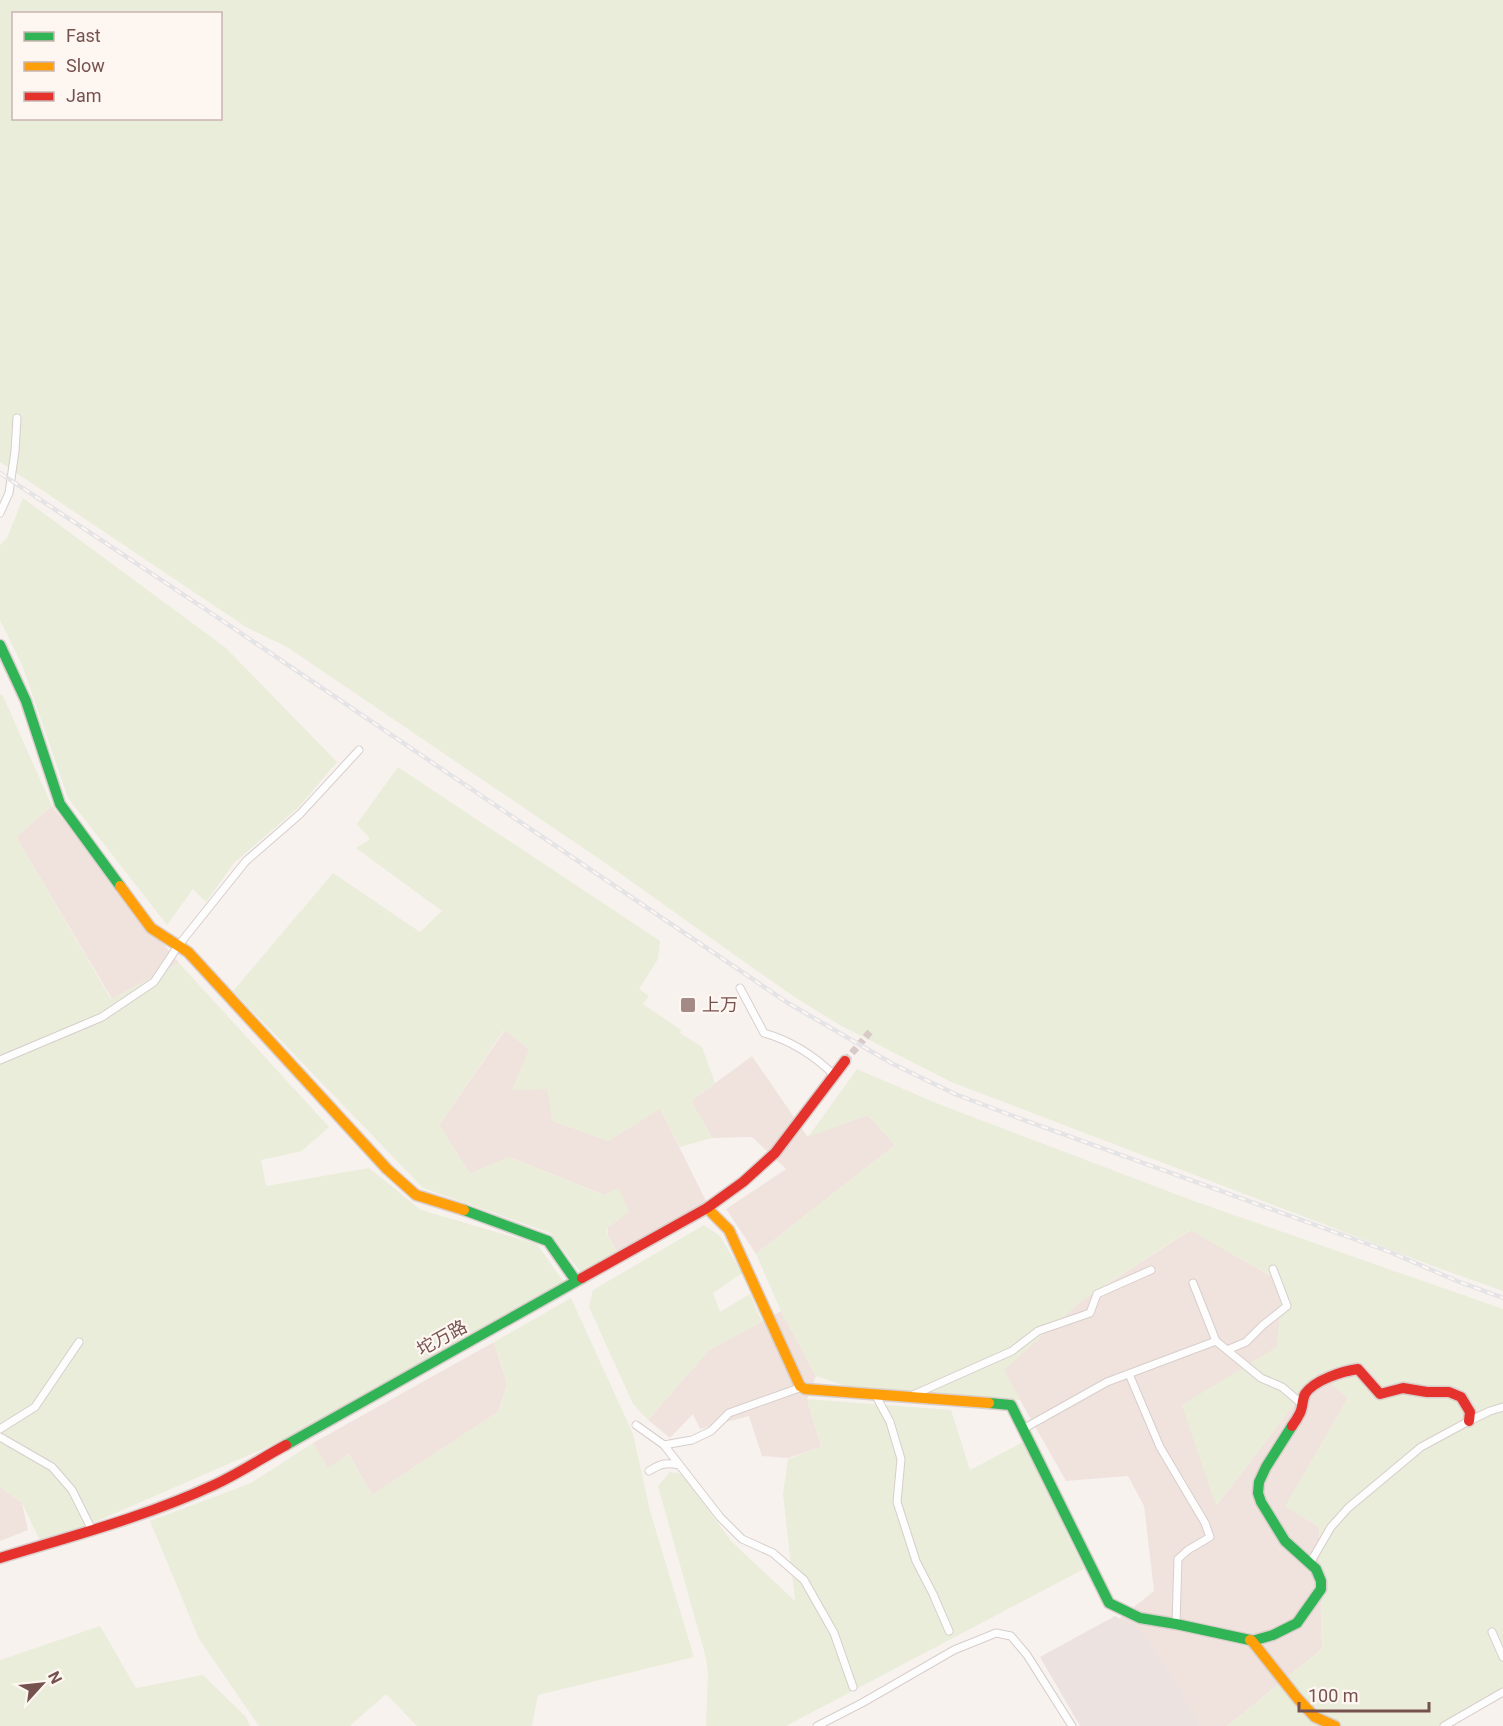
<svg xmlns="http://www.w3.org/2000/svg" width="1503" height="1726" font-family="Roboto,'Noto Sans SC',sans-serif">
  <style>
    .residential { fill: #f0e3dd }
    .industrial { fill: #ece3e1 }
    .green { fill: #eaedda; fill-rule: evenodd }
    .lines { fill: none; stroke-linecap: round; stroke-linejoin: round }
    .street-tunnel { stroke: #d8cac7; stroke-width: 7; stroke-dasharray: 7 3.5; stroke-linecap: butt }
    .street-casing { stroke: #d7cecb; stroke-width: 9 }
    .fast-casing { stroke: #d9cecc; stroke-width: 13 }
    .slow-casing { stroke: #d9cecc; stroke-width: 13 }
    .jam-casing { stroke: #d9cecc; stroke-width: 13 }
    .street { stroke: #fefdfd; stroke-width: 7 }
    .fast { stroke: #30b455; stroke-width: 10 }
    .slow { stroke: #ff9f0a; stroke-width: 10 }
    .jam { stroke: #e5322d; stroke-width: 10 }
    .rail-casing { stroke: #e4e3e6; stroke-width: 4.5 }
    .rail { stroke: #fef6f1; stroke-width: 2; stroke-dasharray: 7; stroke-linecap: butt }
    .poi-dot { fill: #a48a87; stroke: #fef6f1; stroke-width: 2 }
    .labels { text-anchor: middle; stroke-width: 4.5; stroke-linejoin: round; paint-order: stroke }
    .poi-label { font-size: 18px; fill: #76524f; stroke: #fef6f1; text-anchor: start }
    .street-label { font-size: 18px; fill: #76524f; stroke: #fef6f1 }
  </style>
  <rect width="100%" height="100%" fill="#f8f2ef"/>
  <path class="residential" d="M52,806L179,963L112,999L16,837Z
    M505,1030L529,1049L547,1089L608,1141L660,1108L707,1203L619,1255L608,1236L604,1195L509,1157L470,1174L439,1125Z
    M752,1056L807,1136L868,1115L895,1145L756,1254L726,1209L786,1169L752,1137L712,1138L691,1101Z
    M1191,1230L1283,1283L1277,1347L1216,1506L1319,1372L1348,1398L1286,1506L1319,1527L1322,1649L1227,1726H1135L1069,1658L1154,1591L1144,1506L1128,1476L1066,1481L1003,1370L1082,1300Z
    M781,1311L816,1376L807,1399L821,1447L788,1458L762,1456L749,1416L700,1429L693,1414L670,1438L648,1420L709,1350Z
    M494,1342L507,1384L498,1412L372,1495L349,1454L328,1469L313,1443Z
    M0,1487L22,1503L28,1530L0,1541Z"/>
  <path class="industrial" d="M1115,1616L1141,1631L1179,1688L1200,1726H1080L1040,1657Z"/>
  <path class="green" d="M0,0H1503V1291L1433,1266L951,1082L840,1025L796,998L743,961L611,867L287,647L246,627L0,462ZM14,14H220V118H14Z
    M23,498L226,648L337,762L299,807L234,863L206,902L193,889L167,925L68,798L22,665L0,620V545L7,538Z
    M2,694L52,806L16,837L111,999L179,963L329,1127L302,1151L261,1160L266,1186L369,1168L421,1210L537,1244L565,1284L286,1439L42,1545L22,1503L0,1487V695Z
    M398,767L660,941L658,959L639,989L649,996L643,1004L681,1030L680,1033L702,1047L715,1083L691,1101L712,1138L680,1147L660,1109L608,1141L552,1121L547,1089L512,1090L529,1049L504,1030L439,1125L470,1174L509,1157L603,1195L619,1188L629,1212L606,1229L608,1236L619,1255L582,1274L550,1233L423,1188L233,991L333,873L420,932L442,911L356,848L370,839L357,824Z
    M857,1069L936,1103L1194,1201L1503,1309V1691L1441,1726H1227L1322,1649L1319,1527L1285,1506L1348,1398L1319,1372L1216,1506L1182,1405L1277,1347L1282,1282L1190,1230L1082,1300L1004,1370L1020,1400L845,1386L816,1376L781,1311L756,1254L895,1145L868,1115L808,1137Z
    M704,1225L720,1236L742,1273L713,1293L720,1312L750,1294L762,1322L709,1350L648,1420L633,1404L589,1307L593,1290Z
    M571,1298L633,1434L650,1511L694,1657L538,1695L532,1726H417L386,1694L350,1726H259L199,1639L150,1521L251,1483L313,1443L328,1468L349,1454L372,1495L498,1412L507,1384L494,1342Z
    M807,1399L951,1410L970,1470L1023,1442L1084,1569L786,1726H706L708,1674L706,1658L658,1486L670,1472L682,1474L732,1542L795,1601L783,1494L788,1459L821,1447Z
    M100,1626L136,1688L203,1675L246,1717L250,1726H0V1660Z"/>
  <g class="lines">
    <path class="street-tunnel" d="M845,1061L870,1032"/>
    <g class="street-casing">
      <path id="street" d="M0,513L9,493L15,451L17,418
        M740,988L764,1033C792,1041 814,1055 835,1076
        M0,1060L102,1017L154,982L178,946L246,861L300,814L359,750
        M1193,1283L1216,1341L1261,1378L1282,1387L1302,1404
        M1227,1350L1246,1342L1263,1325L1287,1306L1273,1269
        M1129,1374L1160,1447L1205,1523L1210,1537L1188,1550L1178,1559L1176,1624
        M875,1394L890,1422L901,1459L897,1502L916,1561L933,1594L949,1631
        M913,1395L1012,1351L1038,1331L1090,1313L1097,1294L1151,1270
        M636,1425L664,1445L720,1517L742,1539L773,1553L804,1580L834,1633L853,1687
        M0,1429L35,1407L79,1342
        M1023,1429L1107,1382L1216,1341
        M0,1437L52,1467L72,1490L92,1530
        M664,1445L692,1440L711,1431L729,1413L802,1387
        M649,1471C660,1464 666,1462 679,1465
        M1310,1563L1331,1527L1348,1508L1421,1447L1469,1421L1490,1411L1503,1407
        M1492,1632L1503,1657
        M817,1726L862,1703L954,1650L996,1633L1011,1636L1027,1655L1072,1726
        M1444,1726L1503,1692"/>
    </g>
    <g class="fast-casing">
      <path id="fast" d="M0,645L26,701L60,804L120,886
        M464,1210L548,1241L576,1281
        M989,1403L1011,1405L1109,1603L1140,1618L1176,1624L1250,1640
        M286,1445L582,1278
        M1252,1641L1273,1635L1297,1623L1321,1589V1581L1316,1569L1285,1541L1261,1502L1258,1493L1259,1482L1266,1467L1292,1426"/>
    </g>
    <g class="slow-casing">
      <path id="slow" d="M120,886L151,928L188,952L387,1169L416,1195L464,1210
        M707,1208L729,1230L800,1386L805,1389L989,1403
        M1250,1640L1252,1641L1298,1699L1315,1717L1335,1726"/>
    </g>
    <g class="jam-casing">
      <path id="jam" d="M582,1278L707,1208L743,1182L775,1153L845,1061
        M1292,1426C1295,1422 1298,1417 1300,1413C1303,1407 1302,1400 1305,1394C1314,1380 1343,1371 1358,1369L1380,1394L1403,1388L1427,1392H1449L1461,1397L1470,1412L1469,1421
        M0,1558C72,1536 145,1517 214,1485C238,1474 262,1458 286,1445"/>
    </g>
    <use href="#street" class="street"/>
    <use href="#fast" class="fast"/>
    <use href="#slow" class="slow"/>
    <use href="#jam" class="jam"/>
    <g class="rail-casing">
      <path id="rail" d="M0,473L208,611L788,1003L893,1064L955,1094L1013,1116L1390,1252L1457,1281L1503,1298"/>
    </g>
    <use href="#rail" class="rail"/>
  </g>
  <rect class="poi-dot" x="680" y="997" width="16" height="16" rx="3"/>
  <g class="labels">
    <g class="poi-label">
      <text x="702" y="1011">上万</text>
    </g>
    <g class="street-label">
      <text transform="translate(442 1338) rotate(-29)" y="6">坨万路</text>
    </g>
  </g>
  <rect x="12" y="12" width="210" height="108" fill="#fef6f1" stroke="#c8b4b0" stroke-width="1.5"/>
  <rect x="24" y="32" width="30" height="9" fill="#30b455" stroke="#c8b4b0" stroke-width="1.5"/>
  <text x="66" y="42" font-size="18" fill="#76524f">Fast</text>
  <rect x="24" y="62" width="30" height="9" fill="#ff9f0a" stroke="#c8b4b0" stroke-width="1.5"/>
  <text x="66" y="72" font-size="18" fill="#76524f">Slow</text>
  <rect x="24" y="92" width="30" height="9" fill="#e5322d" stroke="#c8b4b0" stroke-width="1.5"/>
  <text x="66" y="102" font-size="18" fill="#76524f">Jam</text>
  <g transform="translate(42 1684) rotate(63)" stroke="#fef6f1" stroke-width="4.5" paint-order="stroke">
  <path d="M0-4.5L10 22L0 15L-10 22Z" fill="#76524f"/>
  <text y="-9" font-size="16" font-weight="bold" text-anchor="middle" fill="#76524f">N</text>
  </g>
  <path d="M1299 1702v9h130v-9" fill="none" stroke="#76524f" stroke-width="3"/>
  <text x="1308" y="1702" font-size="18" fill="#76524f" stroke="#fef6f1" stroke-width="4.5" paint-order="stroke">100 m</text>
</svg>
